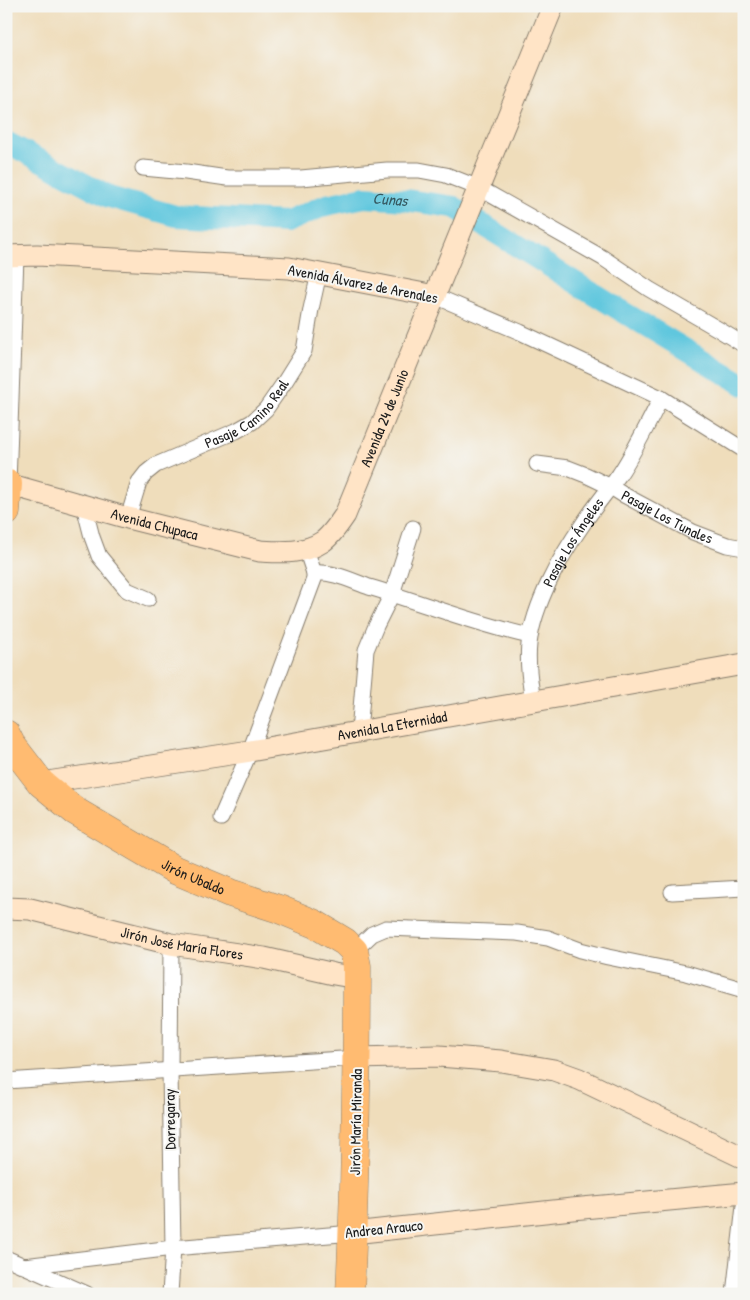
<svg xmlns="http://www.w3.org/2000/svg" width="750" height="1300" font-family="'Patrick Hand',sans-serif">
  <style>
    .lines { fill: none; stroke-linecap: round; stroke-linejoin: round }
    .river { stroke: #61c7de; stroke-width: 22 }
    .street-casing { stroke: #867c6c; stroke-width: 17 }
    .secondary-casing { stroke: #867c6c; stroke-width: 23 }
    .highway-casing { stroke: #867c6c; stroke-width: 29 }
    .street { stroke: #fff; stroke-width: 15 }
    .secondary { stroke: #ffe4c6; stroke-width: 21 }
    .highway { stroke: #ffbb71; stroke-width: 28 }
    .labels { text-anchor: middle; stroke-width: 4; stroke-linejoin: round; paint-order: stroke }
    .street-label { font-size: 15px; fill: #1c1c1c; stroke: #f6f6f2 }
    .water-label { font-size: 16px; font-style: italic; fill: #345860; stroke: #f6f6f2 }
  </style>
  <rect width="100%" height="100%" fill="#f6f6f2"/>
  <filter id="ink" filterUnits="userSpaceOnUse"><feTurbulence type="fractalNoise" baseFrequency=".02" numOctaves="2"/><feDisplacementMap in="SourceGraphic" scale="10" xChannelSelector="R" yChannelSelector="G"/><feConvolveMatrix kernelMatrix="1 2 1 2 8 2 1 2 1" color-interpolation-filters="sRGB"/></filter>
  <filter id="wash" filterUnits="userSpaceOnUse"><feTurbulence type="fractalNoise" baseFrequency=".0096" numOctaves="4" result="noise"/><feDisplacementMap in="SourceGraphic" scale="20" xChannelSelector="R" yChannelSelector="G"/><feGaussianBlur stdDeviation="1.12" result="paint"/><feColorMatrix in="noise" values="0 0 0 0 0 0 0 0 0 0 0 0 0 0 0 0 0 1.4 0 .05"/><feComposite in="paint" operator="in"/></filter>
  <g filter="url(#wash)">
    <rect width="100%" height="100%" fill="#efddbb"/>
    <g class="lines">
      <path class="river" id="s1" d="M6,142L109,197L176,216L286,222L326,205L365,197L405,200L454,207L610,304L744,385"/>
    </g>
  </g>
  <g filter="url(#ink)">
    <g class="lines">
      <g class="street-casing">
        <g id="street">
          <path d="M143,168L186,172L227,178H301L387,170H419L446,175L479,188L603,258L649,289L718,329L744,345"/>
          <path d="M435,296L520,332L661,398L744,450"/>
          <path id="s2" d="M537,464L568,468L586,475L611,487L622,494L693,532L727,545L744,548"/>
          <path d="M8,484L16,256"/>
          <path d="M84,506L92,537L99,556L127,590L148,599"/>
          <path id="s3" d="M128,518L139,482L146,473L156,465L236,431L252,422L266,409L284,383L304,351L311,309L319,273"/>
          <path d="M314,573C332,571 352,581 369,587C423,603 475,624 530,636"/>
          <path id="s4" d="M533,701C530,682 527,663 529,644C534,604 560,557 583,524C594,507 607,492 619,475C635,451 648,424 661,398"/>
          <path d="M359,732L366,650L376,626L392,594L413,528"/>
          <path d="M221,818L250,751L314,579V573L306,549"/>
          <path d="M672,892L744,888"/>
          <path d="M354,951L372,934L386,928L517,933L548,938L580,950L608,957L686,973L744,990"/>
          <path d="M6,1081L357,1058"/>
          <path d="M6,1258L87,1294"/>
          <path d="M24,1266L173,1248L353,1233"/>
          <path d="M170,1294L173,1248L170,1071L171,944"/>
          <path d="M734,1294L744,1206"/>
        </g>
      </g>
      <g class="secondary-casing">
        <g id="secondary">
          <path d="M6,256L37,255L289,268L435,296"/>
          <path id="s5" d="M8,484L128,518L260,551C280,552 304,554 322,542C331,536 339,524 345,515L553,6"/>
          <path id="s6" d="M41,783L250,751L744,664"/>
          <path id="s7" d="M6,908L30,909L171,944L264,958L334,974L357,978"/>
          <path d="M357,1058L439,1056L501,1061L554,1070L579,1079L744,1158"/>
          <path d="M353,1233L572,1209L744,1193"/>
        </g>
      </g>
      <g class="highway-casing">
        <g id="highway">
          <path d="M6,484H8L6,512"/>
          <path id="s8" d="M6,734L11,744L41,783L75,811L175,870L230,893L279,909L315,924L345,942L354,951L357,966C357,1075 355,1184 350,1294"/>
        </g>
      </g>
      <use href="#street" class="street"/>
      <use href="#secondary" class="secondary"/>
      <use href="#highway" class="highway"/>
    </g>
  </g>
  <g class="labels">
    <g class="street-label">
      <text transform="translate(363 284) rotate(11)" y="5">Avenida Álvarez de Arenales</text>
      <text dy="5" stroke="none"><textPath href="#s3" startOffset="168">Pasaje Camino Real</textPath></text>
      <text dy="5" stroke="none"><textPath href="#s5" startOffset="465">Avenida 24 de Junio</textPath></text>
      <text dy="5" stroke="none"><textPath href="#s2" startOffset="142">Pasaje Los Tunales</textPath></text>
      <text dy="5" stroke="none"><textPath href="#s5" startOffset="152">Avenida Chupaca</textPath></text>
      <text dy="5" stroke="none"><textPath href="#s4" startOffset="169">Pasaje Los Ángeles</textPath></text>
      <text dy="5" stroke="none"><textPath href="#s6" startOffset="356">Avenida La Eternidad</textPath></text>
      <text dy="5" stroke="none"><textPath href="#s8" startOffset="240">Jirón Ubaldo</textPath></text>
      <text dy="5" stroke="none"><textPath href="#s7" startOffset="180">Jirón José María Flores</textPath></text>
      <text transform="translate(170 1119) rotate(-91)" y="5">Dorregaray</text>
      <text transform="translate(356 1122) rotate(-89)" y="5">Jirón María Miranda</text>
      <text transform="translate(384 1229) rotate(-6)" y="5">Andrea Arauco</text>
    </g>
    <g class="water-label">
      <text dy="6" stroke="none"><textPath href="#s1" startOffset="405">Cunas</textPath></text>
    </g>
  </g>
  <rect width="750" height="1300" fill="none" stroke="#f6f6f2" stroke-width="25"/>
</svg>
